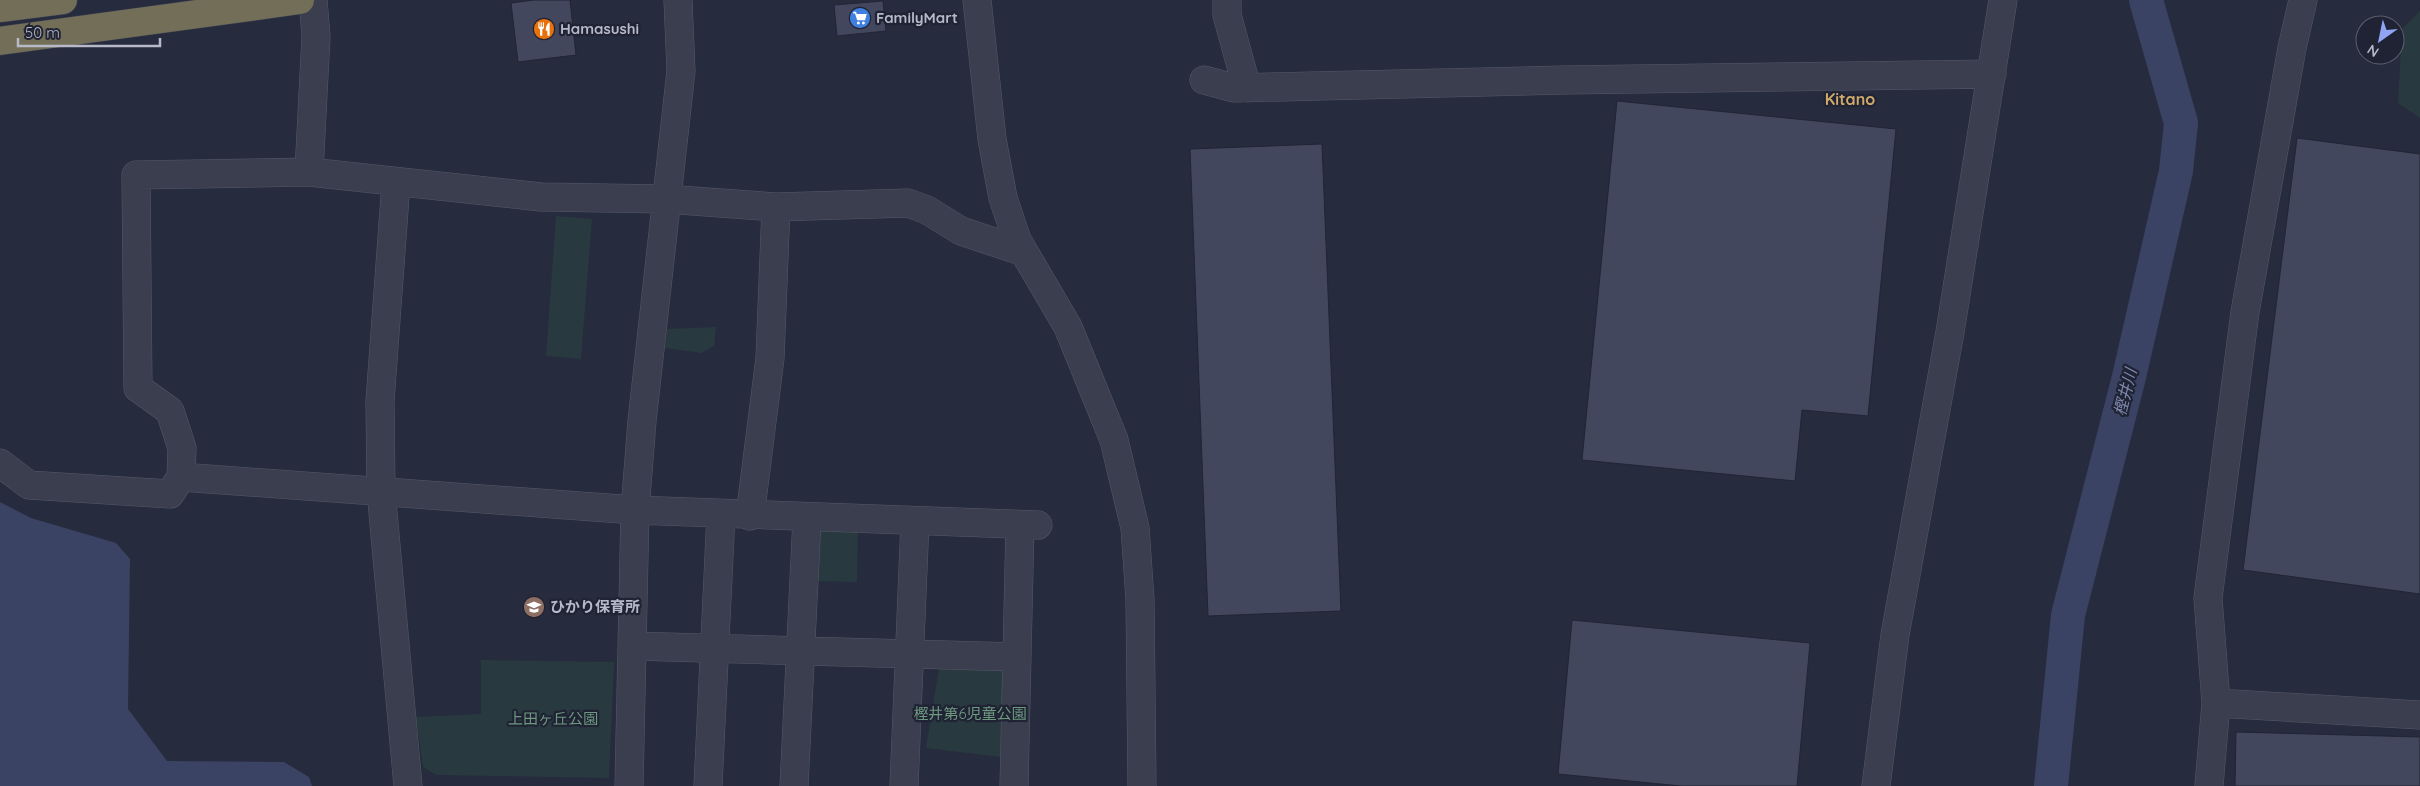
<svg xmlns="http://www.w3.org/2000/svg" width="2420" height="786" font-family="Quicksand,'Noto Sans JP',sans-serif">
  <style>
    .green { fill: #293940 }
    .water { fill: #3a4364 }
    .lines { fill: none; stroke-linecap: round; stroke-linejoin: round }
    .river { stroke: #3a4364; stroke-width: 34 }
    .building { fill: #42475d; stroke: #212535 }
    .minor-casing { stroke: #555968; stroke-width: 29 }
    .highway-casing { stroke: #424655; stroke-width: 29 }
    .minor { stroke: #3a3e4e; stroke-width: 28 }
    .highway { stroke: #736e57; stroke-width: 28 }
    .labels { text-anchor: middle; stroke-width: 4.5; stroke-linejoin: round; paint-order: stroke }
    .poi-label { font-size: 15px; font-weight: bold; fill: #b6b9c8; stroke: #1f2333; text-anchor: start }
    .park-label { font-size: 15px; fill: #6e9880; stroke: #1f2333 }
    .neighbourhood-label { font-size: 16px; font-weight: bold; fill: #d0aa6a; stroke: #1f2333 }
    .water-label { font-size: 16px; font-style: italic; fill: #7f8aaf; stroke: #1f2333 }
  </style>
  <rect width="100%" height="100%" fill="#262b3d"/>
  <path class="green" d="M2420,11V118L2398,103L2402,29Z
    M556,216L592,219L581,359L546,356Z
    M716,327L714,346L701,353L665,348L667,329Z
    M823,528L858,529L857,582L812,581L813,537Z
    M481,660L614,662L609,778L437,775L423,767L416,717L481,714Z
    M940,662H1010L1009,758L926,748Z"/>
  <path class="water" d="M0,502L31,518L116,543L130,559L128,709L167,761L284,762L309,777L312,786H0Z"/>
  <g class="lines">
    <path class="river" d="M2051,786L2068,615L2129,377L2176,171L2181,123L2146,0"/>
  </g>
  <path class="building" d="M534,0H570L576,55L518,62L511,3Z
    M883,1L886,31L837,36L834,5Z
    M1617,101L1896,129L1868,416L1802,410L1795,481L1582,460Z
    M2297,138L2420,154V594L2243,570Z
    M1322,144L1341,611L1208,616L1190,149Z
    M1572,620L1810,643L1797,786H1681L1558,774Z
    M2236,732L2420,737V786H2235Z"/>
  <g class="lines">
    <g class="minor-casing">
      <path id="minor" d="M977,0L992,139L1003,198L1017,240L1068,327L1114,440L1135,528L1140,599L1142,786
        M1227,0V15L1247,88
        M1204,80L1234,88L1564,80L1992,74
        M309,172L316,36L313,0
        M396,183L380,401L381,491L408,786
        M0,463L29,485L170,494L181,477L182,448L170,411L138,388L136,175L309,172L541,197L665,199L776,207L908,203L927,210L961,231L1024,252
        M181,477L635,510L1038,525
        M750,516L770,358L776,207
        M632,646L1017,657
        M2216,703L2420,715
        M629,786L635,510L642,421L681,71L678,0
        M708,786L721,514
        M794,786L807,518
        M904,786L915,521
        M1014,786L1020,525
        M1876,786L1895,635L1950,332L2003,0
        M2209,786L2216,703L2208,598L2245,312L2292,48L2303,0"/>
    </g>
    <g class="highway-casing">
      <path id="highway" d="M0,8L63,0
        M0,41L300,0"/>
    </g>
    <use href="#minor" class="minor"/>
    <use href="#highway" class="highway"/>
  </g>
  <defs>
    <g id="supermarket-disc" transform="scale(1.125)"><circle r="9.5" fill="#3f7fe0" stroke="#1f2333"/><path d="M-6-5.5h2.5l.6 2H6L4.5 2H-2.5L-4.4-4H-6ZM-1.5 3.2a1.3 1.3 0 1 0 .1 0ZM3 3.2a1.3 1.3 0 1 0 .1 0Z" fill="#fff"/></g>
    <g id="restaurant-disc" transform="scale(1.125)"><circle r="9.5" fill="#e8710a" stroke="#1f2333"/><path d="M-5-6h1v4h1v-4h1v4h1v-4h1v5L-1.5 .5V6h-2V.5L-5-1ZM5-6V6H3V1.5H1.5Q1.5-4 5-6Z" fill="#fff"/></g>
    <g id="school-disc" transform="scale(1.125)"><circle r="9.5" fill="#8d6e63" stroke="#1f2333"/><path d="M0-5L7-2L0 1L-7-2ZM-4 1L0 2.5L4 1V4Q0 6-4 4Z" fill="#fff"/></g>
  </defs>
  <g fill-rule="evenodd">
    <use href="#supermarket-disc" x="860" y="18"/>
    <use href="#restaurant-disc" x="544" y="29"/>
    <use href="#school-disc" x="534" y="607"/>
  </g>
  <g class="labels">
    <g class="poi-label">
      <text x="876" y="23">FamilyMart</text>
      <text x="560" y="34">Hamasushi</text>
      <text x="550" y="612">ひかり保育所</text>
    </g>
    <g class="park-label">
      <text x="970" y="719">樫井第6児童公園</text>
      <text x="553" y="724">上田ヶ丘公園</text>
    </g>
    <g class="neighbourhood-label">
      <text x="1850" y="105">Kitano</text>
    </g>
    <g class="water-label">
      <text transform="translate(2125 392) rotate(-76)" y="6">樫井川</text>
    </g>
  </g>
  <g transform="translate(2380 40) rotate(213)"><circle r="24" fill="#1f2333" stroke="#5b5f6f"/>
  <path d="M0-4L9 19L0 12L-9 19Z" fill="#91a3f3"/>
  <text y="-8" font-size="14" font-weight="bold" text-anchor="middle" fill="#b6b9c8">N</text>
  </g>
  <path d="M18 38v8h142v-8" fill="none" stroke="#b6b9c8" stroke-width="2.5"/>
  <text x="25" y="38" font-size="15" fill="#b6b9c8" stroke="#1f2333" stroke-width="4" paint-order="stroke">50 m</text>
</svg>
